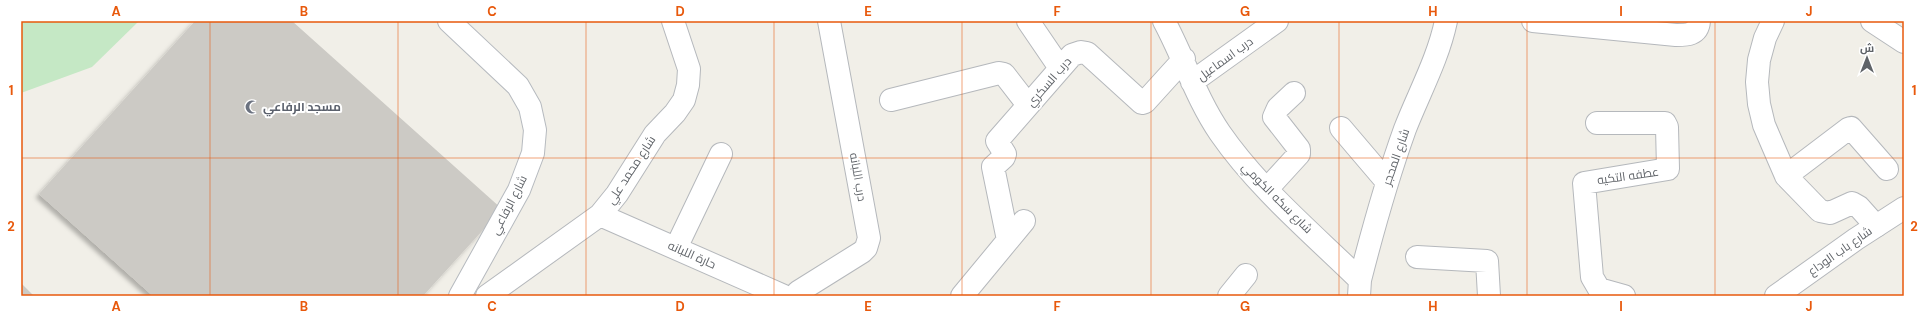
<svg xmlns="http://www.w3.org/2000/svg" width="1925" height="317" font-family="'DM Sans',Cairo,sans-serif">
  <style>
    .green { fill: #c5e8c5 }
    .building { fill: #cccac5; filter: url(#shadow) }
    .lines { fill: none; stroke-linecap: round; stroke-linejoin: round }
    .minor-casing { stroke: #b5b8bc; stroke-width: 24 }
    .tertiary-casing { stroke: #b5b8bc; stroke-width: 24 }
    .secondary-casing { stroke: #b6babf; stroke-width: 24 }
    .minor { stroke: #fff; stroke-width: 22 }
    .tertiary { stroke: #fff; stroke-width: 22 }
    .secondary { stroke: #fff; stroke-width: 22 }
    .grid { fill: none; stroke: #e8590c; stroke-width: 1; stroke-opacity: 0.55 }
    .labels { text-anchor: middle; stroke-width: 4; stroke-linejoin: round; paint-order: stroke }
    .street-label { font-size: 12px; fill: #5f6368; stroke: #fff }
    .worship-label { font-size: 12px; font-weight: bold; fill: #5b616d; stroke: #fff; text-anchor: start }
    .neatline { fill: none; stroke: #e8590c; stroke-width: 1.5 }
    .grid-label { font-size: 13px; text-anchor: middle; font-weight: bold; fill: #e8590c }
  </style>
  <defs>
    <filter id="shadow"><feDropShadow dx="-3.5" dy="3.5" stdDeviation="2" flood-color="#0004"/></filter>
  </defs>
  <rect width="100%" height="100%" fill="#f1efe8"/>
  <path class="green" d="M21,21H139L92,67L21,93Z"/>
  <path class="building" d="M195,21H292L502,209L423,296H153L39,194Z
    M21,283L34,296H21Z"/>
  <g class="lines">
    <g class="minor-casing">
      <path id="minor" d="M1028,21L1060,68
        M1164,21C1184,58 1196,98 1220,133C1258,188 1312,233 1360,280
        M1533,21L1676,35C1687,35 1698,35 1699,21
        M1773,21L1765,38L1759,60L1757,82L1759,104L1764,125L1773,146L1786,176L1820,211L1830,213L1852,203L1859,207L1876,226
        M1872,21L1904,42
        M1192,82L1277,21
        M891,100L999,73L1004,74L1028,105
        M1597,123H1665L1667,127L1668,169L1584,183L1592,277L1599,289L1624,296
        M1341,128L1387,182
        M1786,176L1848,129L1851,128L1887,169
        M1267,189L1299,154V149L1274,117L1278,108L1294,93
        M600,215L784,296
        M1008,240L993,167L1004,157L1005,154L997,141L1072,55L1081,52L1087,53L1142,103L1145,102L1184,59
        M676,248L721,154
        M1417,257L1487,261L1489,296
        M487,296L600,215L617,194L655,134L675,113L684,100L688,85L689,69L673,21
        M796,296L798,292L862,252L866,248L869,238L829,21
        M962,296L1024,221
        M1229,296L1246,275
        M1359,296L1360,280C1373,229 1387,179 1405,129C1419,93 1438,59 1446,21"/>
    </g>
    <g class="tertiary-casing">
      <path id="tertiary" d="M1776,296L1856,239L1904,208"/>
    </g>
    <g class="secondary-casing">
      <path id="secondary" d="M449,21L518,86L530,107L535,130L533,153L519,190L460,296"/>
    </g>
    <use href="#minor" class="minor"/>
    <use href="#tertiary" class="tertiary"/>
    <use href="#secondary" class="secondary"/>
  </g>
  <path class="grid" d="M210,21V296M398,21V296M586,21V296M774,21V296M962,21V296M1151,21V296M1339,21V296M1527,21V296M1715,21V296M21,158H1904"/>
  <defs>
    <g id="mosque-bare" transform="scale(1.08)"><path d="M3.5-4.9A6 6 0 1 0 3.5 4.9A5 5 0 1 1 3.5-4.9Z" fill="#6b7280" stroke="#fff" stroke-width="2.5" paint-order="stroke"/></g>
  </defs>
  <g fill-rule="evenodd">
    <use href="#mosque-bare" x="252" y="107"/>
  </g>
  <g class="labels">
    <g class="street-label">
      <text transform="translate(1225 59) rotate(-36)" y="4">درب اسماعيل</text>
      <text transform="translate(1049 82) rotate(-49)" y="4">درب السكري</text>
      <text transform="translate(1396 157) rotate(-71)" y="4">شارع المحجر</text>
      <text transform="translate(631 170) rotate(-57)" y="4">شارع محمد علي</text>
      <text transform="translate(1628 176) rotate(-8)" y="4">عطفه التكيه</text>
      <text transform="translate(858 177) rotate(80)" y="4">درب اللبانه</text>
      <text transform="translate(1277 198) rotate(45)" y="4">شارع سكه الكومي</text>
      <text transform="translate(509 205) rotate(-63)" y="4">شارع الرفاعي</text>
      <text transform="translate(1840 251) rotate(-35)" y="4">شارع باب الوداع</text>
      <text transform="translate(692 255) rotate(24)" y="4">حارة اللبانه</text>
    </g>
    <g class="worship-label">
      <text x="263" y="111">مسجد الرفاعي</text>
    </g>
  </g>
  <rect width="1925" height="317" fill="none" stroke="#ffffff" stroke-width="44"/>
  <g transform="translate(1867 58)" stroke="#ffffff" stroke-width="3" paint-order="stroke">
  <path d="M0-3L7 15L0 10L-7 15Z" fill="#5f6368"/>
  <text y="-6" font-size="11" font-weight="bold" text-anchor="middle" fill="#5f6368">ش</text>
  </g>
  <rect x="22" y="22" width="1881" height="273" class="neatline"/>
  <g class="grid-label">
    <text x="116" y="16">A</text>
    <text x="304" y="16">B</text>
    <text x="492" y="16">C</text>
    <text x="680" y="16">D</text>
    <text x="868" y="16">E</text>
    <text x="1057" y="16">F</text>
    <text x="1245" y="16">G</text>
    <text x="1433" y="16">H</text>
    <text x="1621" y="16">I</text>
    <text x="1809" y="16">J</text>
    <text x="11" y="95">1</text>
    <text x="1914" y="95">1</text>
    <text x="11" y="231">2</text>
    <text x="1914" y="231">2</text>
    <text x="116" y="311">A</text>
    <text x="304" y="311">B</text>
    <text x="492" y="311">C</text>
    <text x="680" y="311">D</text>
    <text x="868" y="311">E</text>
    <text x="1057" y="311">F</text>
    <text x="1245" y="311">G</text>
    <text x="1433" y="311">H</text>
    <text x="1621" y="311">I</text>
    <text x="1809" y="311">J</text>
  </g>
</svg>
